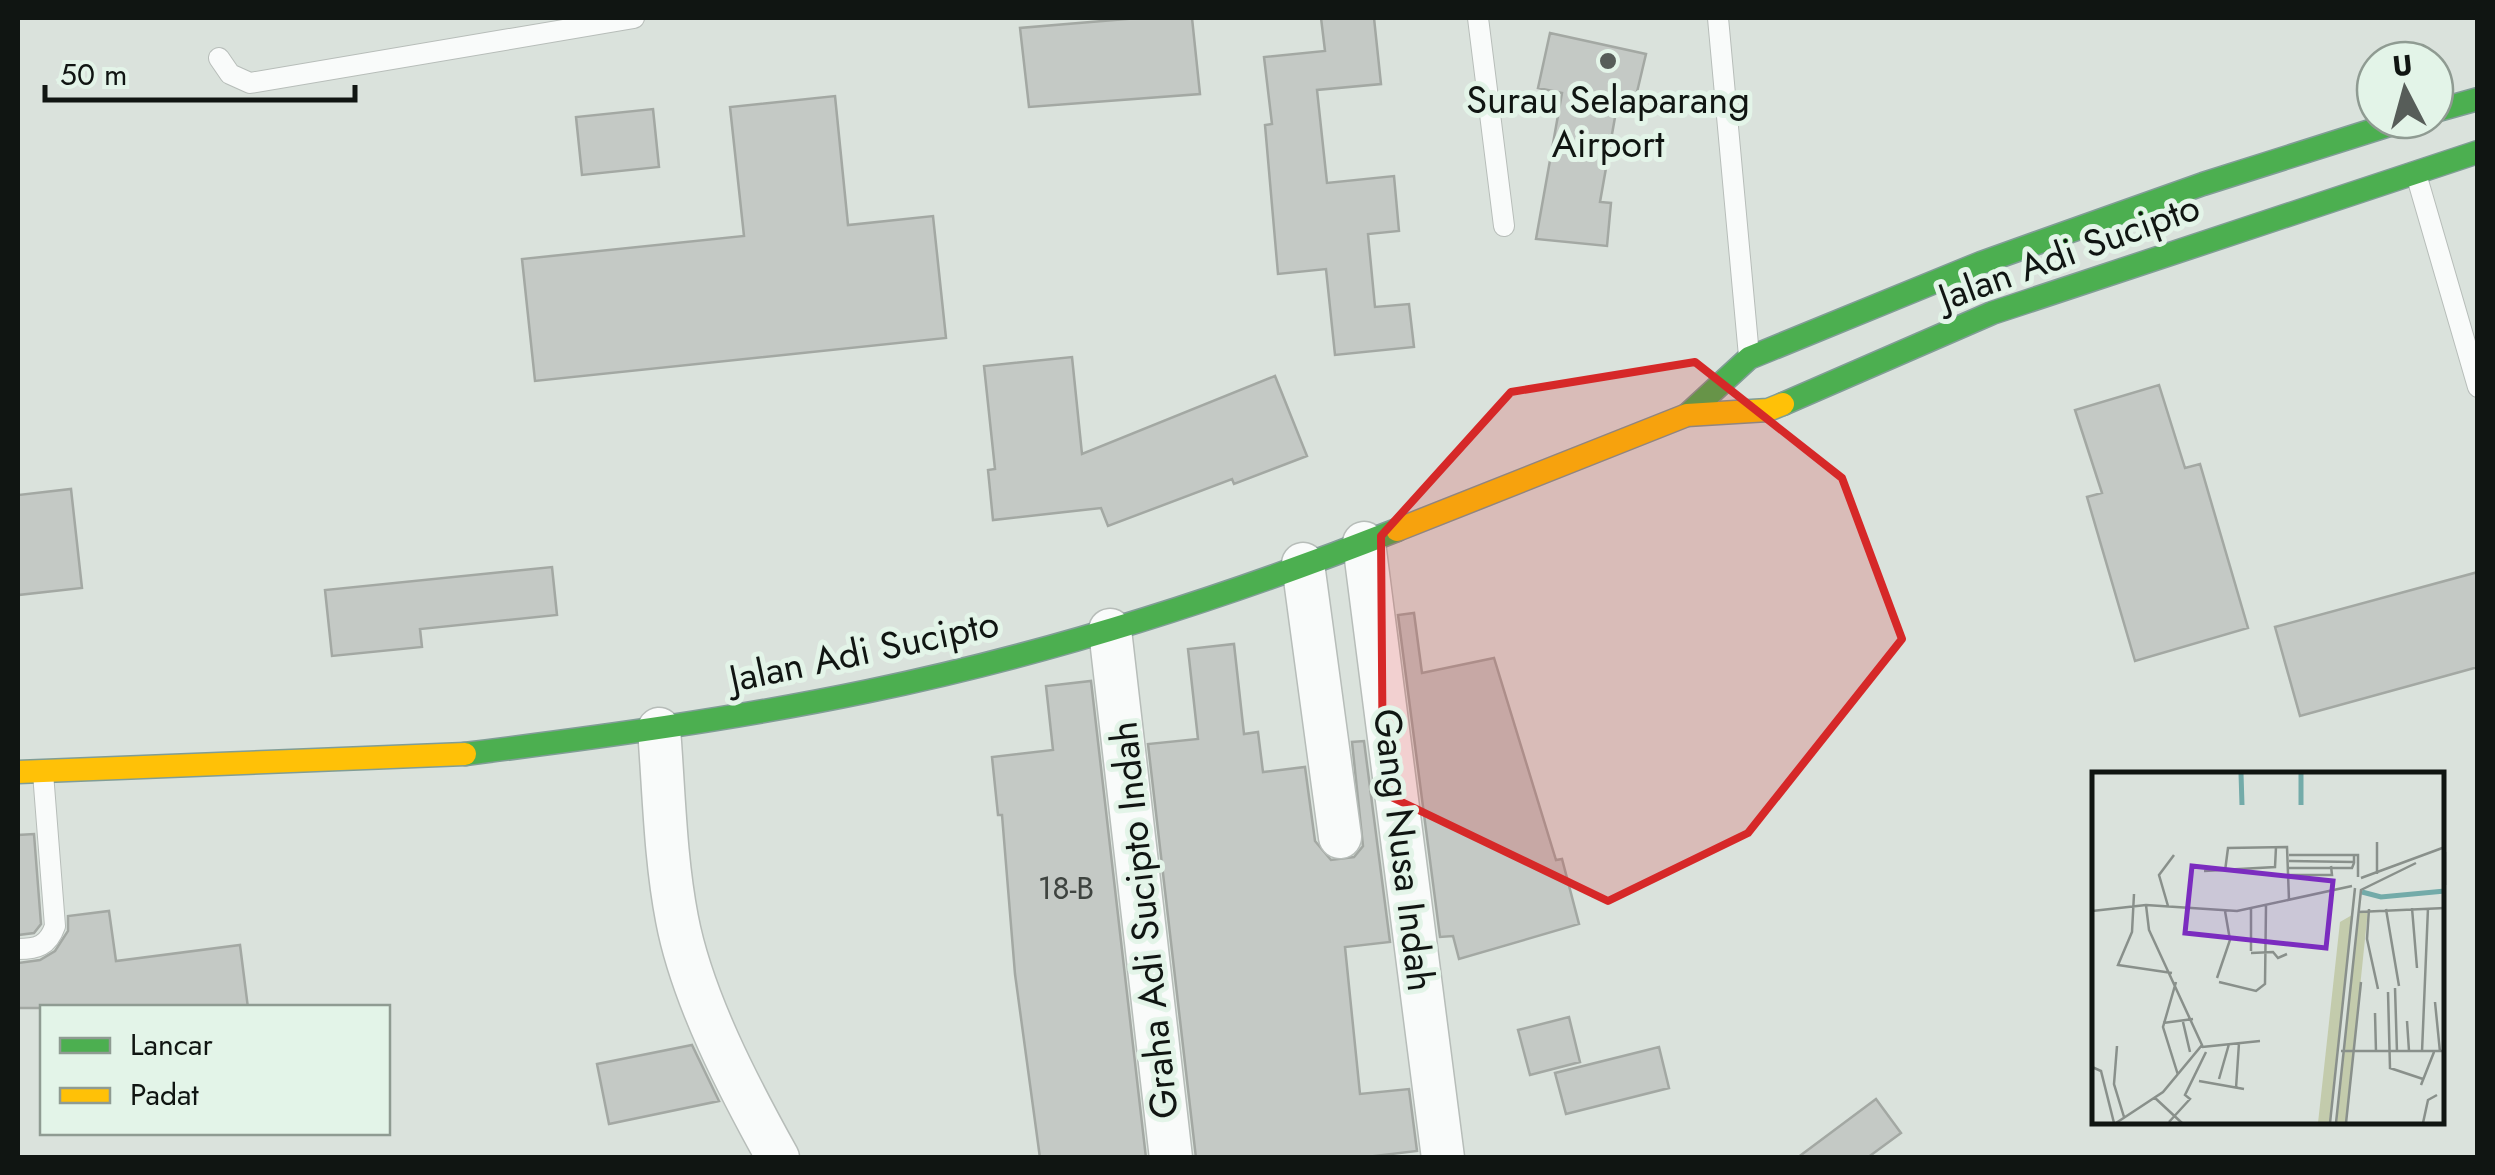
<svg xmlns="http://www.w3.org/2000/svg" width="2495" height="1175" font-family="Jost,sans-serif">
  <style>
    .building { fill: #c4c9c5; stroke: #a3a8a3; stroke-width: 2.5 }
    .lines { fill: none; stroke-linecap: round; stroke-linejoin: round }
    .lane-casing { stroke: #b7bdb9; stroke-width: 22 }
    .street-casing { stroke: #b7bdb9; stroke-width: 45 }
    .fast-casing { stroke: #809d96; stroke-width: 25 }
    .slow-casing { stroke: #809d96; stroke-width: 25 }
    .lane { stroke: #f9fbfa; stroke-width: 20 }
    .street { stroke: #f9fbfa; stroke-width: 42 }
    .fast { stroke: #4caf50; stroke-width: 22 }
    .slow { stroke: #ffc107; stroke-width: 22 }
    .marked { fill: #d62828; fill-opacity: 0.2; stroke: #d62828; stroke-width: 8; stroke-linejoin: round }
    .poi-dot { fill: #575d59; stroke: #e3f4e8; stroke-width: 4 }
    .labels { text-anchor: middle; stroke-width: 10; stroke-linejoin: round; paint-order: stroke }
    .number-label { font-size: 32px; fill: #3f4440 }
    .poi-label { font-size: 38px; fill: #101512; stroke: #e3f4e8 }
    .street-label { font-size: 38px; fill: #101512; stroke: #e3f4e8 }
    .inset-river { fill: none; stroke: #73aba9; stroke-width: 5 }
    .inset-road { fill: none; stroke: #89908b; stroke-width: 2.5 }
    .view { fill: #7b2cbf; fill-opacity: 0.15; stroke: #7b2cbf; stroke-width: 5 }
    .inset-edge { fill: none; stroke: #101512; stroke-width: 5 }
  </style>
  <rect width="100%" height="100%" fill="#dae2dc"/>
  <path class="building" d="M1138,18H1192L1200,94L1029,107L1020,28Z
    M1321,18H1374L1381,84L1317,90L1327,183L1394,176L1399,231L1368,234L1375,307L1409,304L1414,347L1335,355L1326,269L1278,274L1265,125L1272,124L1264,57L1325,51Z
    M1550,33L1646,54L1633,109L1617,106L1600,202L1611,203L1607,246L1536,239L1562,93L1538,88Z
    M835,96L848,225L933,216L946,338L535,381L522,259L744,236L730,107Z
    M653,109L659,167L582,175L576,117Z
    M1072,357L1082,454L1275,376L1307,456L1234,484L1232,479L1108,526L1101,508L993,520L988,470L995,469L984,366Z
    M2159,385L2185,468L2200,464L2248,628L2135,661L2087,497L2102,493L2075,410Z
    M71,489L82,588L18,595V495Z
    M552,567L557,615L420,629L422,647L332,656L325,590Z
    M2478,572V667L2300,716L2275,627Z
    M1414,613L1422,673L1494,658L1556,860L1562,859L1579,924L1459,959L1453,936L1440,937L1398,615Z
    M1234,644L1244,734L1258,732L1263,772L1305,767L1315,841L1331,860L1354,857L1363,846L1352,742L1364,741L1390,942L1345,947L1360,1094L1409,1089L1417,1151L1358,1158H1196L1148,744L1198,739L1188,649Z
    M1091,681L1146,1158H1040L1015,974L1002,815H998L992,757L1053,750L1046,686Z
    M34,834L41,924L34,933L18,935V835Z
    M109,911L116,961L240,945L248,1008H18V963L40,960L55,951L68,931V916Z
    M1569,1017L1580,1062L1530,1075L1518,1030Z
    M692,1045L719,1101L609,1124L597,1064Z
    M1659,1047L1669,1088L1566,1114L1555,1073Z
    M1876,1099L1901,1133L1867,1158H1797Z"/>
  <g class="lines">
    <g class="lane-casing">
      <path id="lane" d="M1478,18L1504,226
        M1718,18L1749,356
        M219,58L230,74L250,83L634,18
        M2416,174L2478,387
        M18,949C37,949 48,946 55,926L43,773"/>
    </g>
    <g class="street-casing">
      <path id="street" d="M1364,543L1443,1158
        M1303,564L1340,837
        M1110,630L1171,1158
        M659,729C664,792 665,857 677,919C692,998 739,1088 778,1158"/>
    </g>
    <g class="fast-casing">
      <path id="fast" d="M2435,111L2478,99
        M1783,404L1992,313L2478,152
        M1687,415L1749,358L1981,263L2203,184L2405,120
        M465,754C600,737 735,719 869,691C1048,654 1227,597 1397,530"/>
    </g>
    <g class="slow-casing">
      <path id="slow" d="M1397,530L1687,415L1768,410L1783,404
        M18,772L465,754"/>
    </g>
    <use href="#lane" class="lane"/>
    <use href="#street" class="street"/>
    <use href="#fast" class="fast"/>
    <use href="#slow" class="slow"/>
  </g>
  <path class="marked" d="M1695,362L1842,478L1902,639L1748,833L1608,901L1383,793L1381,536L1511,392Z"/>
  <circle class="poi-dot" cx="1608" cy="61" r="10"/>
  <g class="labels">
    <g class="number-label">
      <text x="1066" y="899">18-B</text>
    </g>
    <g class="poi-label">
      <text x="1608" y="113">Surau Selaparang<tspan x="1608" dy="44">Airport</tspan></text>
    </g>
    <g class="street-label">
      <text transform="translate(2069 252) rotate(-20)" y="13">Jalan Adi Sucipto</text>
      <text transform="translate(864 651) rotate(-12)" y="13">Jalan Adi Sucipto</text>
      <text transform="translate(1404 850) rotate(83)" y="13">Gang Nusa Indah</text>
      <text transform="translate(1144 920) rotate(-96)" y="13">Graha Adi Sucipto Indah</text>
    </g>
  </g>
  <g transform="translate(2092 772)">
    <rect width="352" height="352" fill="#dae2dc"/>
    <path d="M276,138L254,351H245L266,142ZM260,143L237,351H226L248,150Z" fill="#c3cbac"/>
    <path class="inset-river" d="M149,1L150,33M209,1V33M270,120L289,125L353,119"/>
    <path class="inset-road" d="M285,70V102M353,80V113M197,83H266V105M197,89L262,90V83M197,96H260L262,91M112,99L183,95L184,75M133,99L136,76L195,75L197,128M197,103H240L239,94M269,106L353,75M42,122L40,160L26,193L80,201M76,134L67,103L82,83M320,136L325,196M159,137V179M277,137L275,167L286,217M294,137L307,214M0,139L54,133L145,139L260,114M266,140L353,136M159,181L181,180L186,186L195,182M125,206L138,168L133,139M84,210L71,255L86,303M127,210L164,219L173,212L174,134M303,216L305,280M296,220L298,296L331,307M343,230L348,280M283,241L284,280M315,249L317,279M91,250L98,280M71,251L101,247M25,274L22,312L32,345M110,275L168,269M249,279H353M330,280L336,136M0,295L9,299L22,351M127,307L137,272M107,309L152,317M329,313L342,280M144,316L147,271M62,325L90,351M77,350L98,327L93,323L114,280M24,351L71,320L110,273L57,158L54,133M238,351L263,116M244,351L269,118L324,91M254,351L269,210M331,351L336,328L345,323"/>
    <path class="view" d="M100,94L241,109L234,176L93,161Z"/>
    <rect width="352" height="352" class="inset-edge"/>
  </g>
  <rect width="2495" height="1175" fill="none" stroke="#101512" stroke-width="40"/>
  <rect x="40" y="1005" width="350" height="130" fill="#e3f4e8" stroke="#8f9b92" stroke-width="2.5"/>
  <rect x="60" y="1038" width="50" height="15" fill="#4caf50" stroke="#8f9b92" stroke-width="2.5"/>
  <text x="130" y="1055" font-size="30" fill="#101512">Lancar</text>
  <rect x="60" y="1088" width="50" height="15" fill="#ffc107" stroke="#8f9b92" stroke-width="2.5"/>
  <text x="130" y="1105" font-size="30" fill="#101512">Padat</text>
  <g transform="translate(2405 90) rotate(354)"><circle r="48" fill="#e3f4e8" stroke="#8f9b92" stroke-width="2.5"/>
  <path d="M0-8L18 38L0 25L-18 38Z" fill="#575d59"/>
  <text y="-15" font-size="28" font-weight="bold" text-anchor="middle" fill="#101512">U</text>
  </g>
  <path d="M45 85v15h310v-15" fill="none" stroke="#101512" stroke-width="5"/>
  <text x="60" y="85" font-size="30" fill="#101512" stroke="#e3f4e8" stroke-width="8" paint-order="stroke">50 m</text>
</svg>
